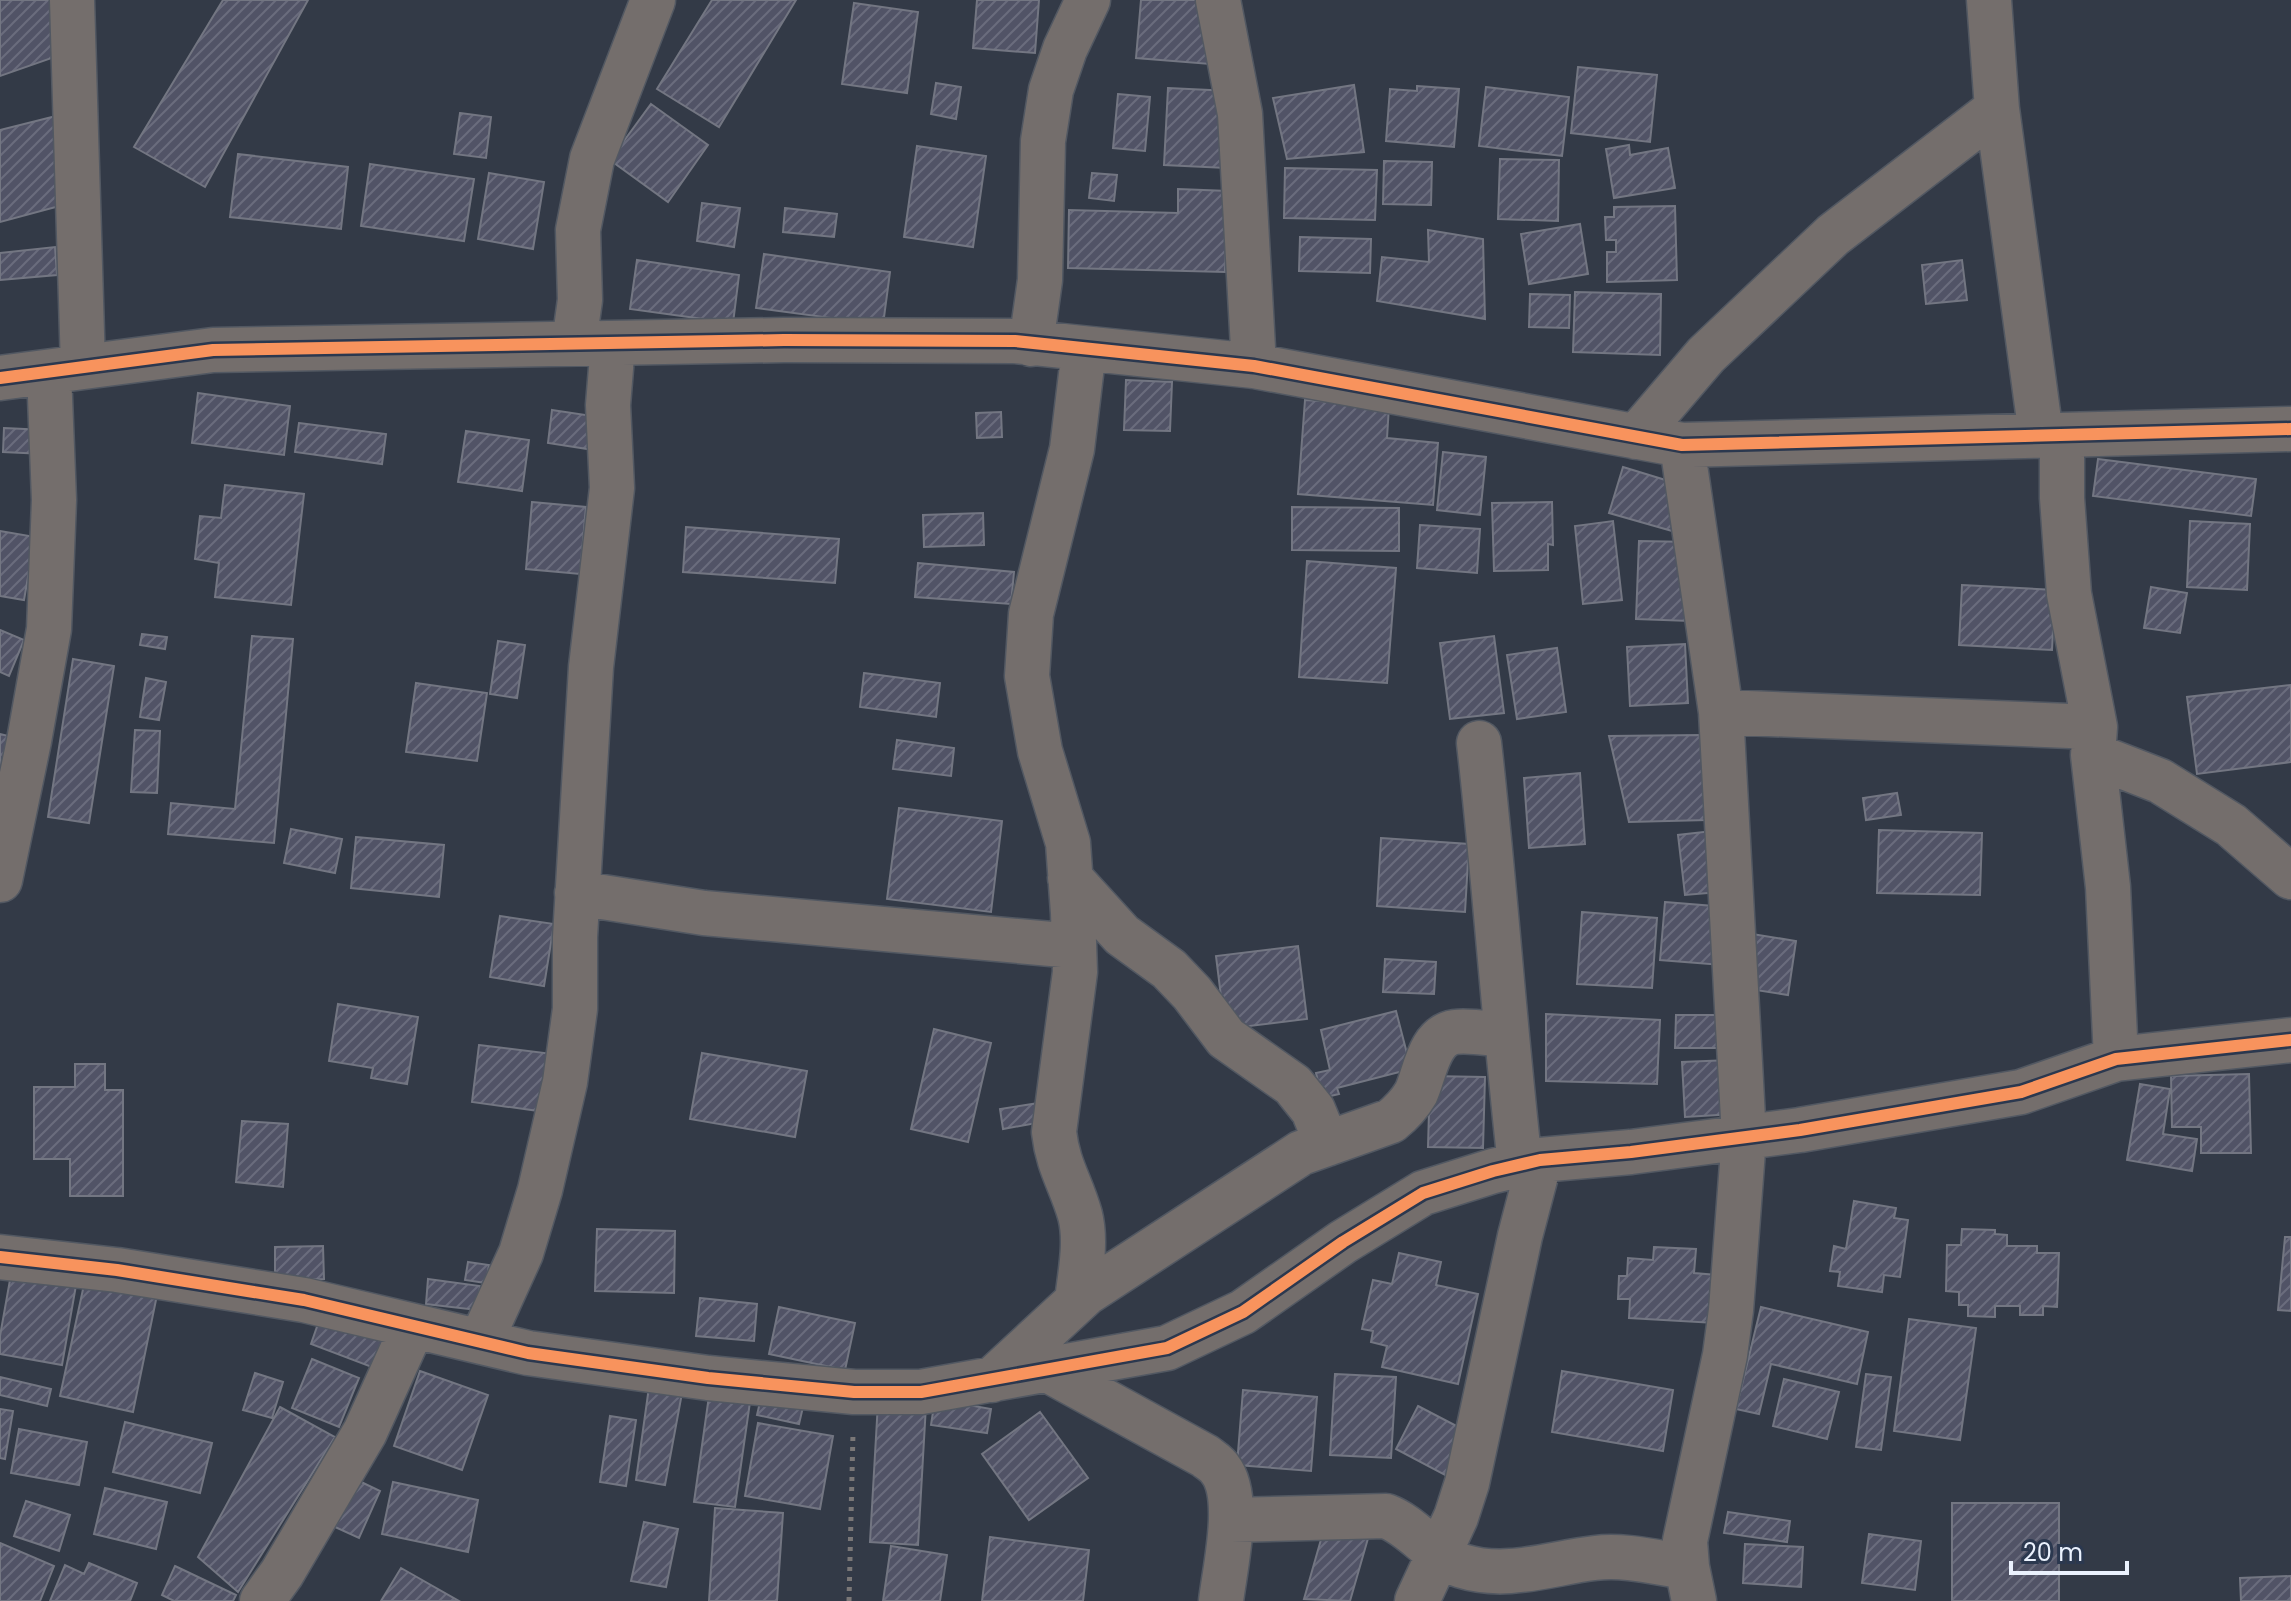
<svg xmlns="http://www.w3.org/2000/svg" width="2291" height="1601" font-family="Poppins,sans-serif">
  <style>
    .building { fill: url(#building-hatch); stroke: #737682; stroke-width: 2 }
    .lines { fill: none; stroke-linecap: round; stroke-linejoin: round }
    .minor-casing { stroke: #525862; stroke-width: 47 }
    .path { stroke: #7a7777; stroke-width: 5; stroke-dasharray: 4 6; stroke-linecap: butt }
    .minor { stroke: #746e6c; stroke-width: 44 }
    .cycleway-casing { stroke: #2b384f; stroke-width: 17 }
    .cycleway { stroke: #f8935d; stroke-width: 12 }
  </style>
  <defs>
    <pattern id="building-hatch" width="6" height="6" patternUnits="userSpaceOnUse" patternTransform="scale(2)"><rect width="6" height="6" fill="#515366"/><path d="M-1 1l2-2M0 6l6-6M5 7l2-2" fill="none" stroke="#6a6c7d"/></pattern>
  </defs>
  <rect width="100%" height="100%" fill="#333a47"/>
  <path class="building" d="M0,0H51L69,52L0,76Z
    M223,0H308L205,187L134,147Z
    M712,0H796L719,127L657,89Z
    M977,0H1039L1035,53L973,48Z
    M1141,0H1215L1210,64L1136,58Z
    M854,3L918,12L907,93L842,84Z
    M1578,67L1657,75L1650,142L1571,133Z
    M936,83L961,87L956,119L931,114Z
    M1354,85L1364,152L1287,159L1273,98Z
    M1417,86L1459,89L1454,147L1386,141L1390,89L1417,91Z
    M1486,87L1569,97L1562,156L1479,146Z
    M1168,88L1230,91L1226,168L1164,165Z
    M1118,94L1150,97L1145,151L1113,148Z
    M651,104L708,145L668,202L610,160Z
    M460,113L491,117L486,158L454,154Z
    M56,116L78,201L0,222V130Z
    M1629,145L1630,155L1668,148L1675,188L1614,198L1606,149Z
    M917,146L986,156L973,247L904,237Z
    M238,154L348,167L341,229L230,217Z
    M1500,159L1559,160L1558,221L1498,219Z
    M1384,161L1432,162L1431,205L1383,204Z
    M370,164L474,179L464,241L361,226Z
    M1285,168L1377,170L1375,220L1284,218Z
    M489,173L544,182L533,249L478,239Z
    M1092,173L1117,175L1114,201L1089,198Z
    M1178,189L1228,191L1225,272L1068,268L1069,210L1178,213Z
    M702,203L740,208L734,247L697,241Z
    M1675,206L1677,280L1607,282V252H1616V240H1606L1605,217H1614V207Z
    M785,208L837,214L834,237L783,232Z
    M1580,224L1588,274L1529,284L1521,234Z
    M1428,230L1483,239L1485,319L1377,301L1382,257L1429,262Z
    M1300,237L1371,239L1370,273L1299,271Z
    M55,247L57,275L0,280V253Z
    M764,254L890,272L883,325L756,308Z
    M637,260L739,275L733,323L630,309Z
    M1962,260L1967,300L1926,304L1922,265Z
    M1575,292L1661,294L1660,355L1573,352Z
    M1530,294L1570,295L1569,328L1529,327Z
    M1126,380L1172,382L1170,431L1124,430Z
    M198,393L290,406L284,455L192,443Z
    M1305,400L1389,406L1387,438L1438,443L1433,505L1298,494Z
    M552,410L599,417L594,450L548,443Z
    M1001,412L1002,437L977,438L976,413Z
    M299,423L386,434L382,464L295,452Z
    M4,428L45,430L44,454L3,452Z
    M466,431L529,440L522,491L458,482Z
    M1443,452L1486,457L1480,515L1437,510Z
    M2098,459L2256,479L2251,516L2093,496Z
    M1623,467L1685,486L1672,531L1609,513Z
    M225,485L304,494L291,605L215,597L219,563L195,559L200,516L221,518Z
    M532,502L586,507L580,574L526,569Z
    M1552,502L1553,545L1548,544V570L1494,571L1492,503Z
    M1292,507L1399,508V551L1292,550Z
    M983,513L984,545L924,547L923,515Z
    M1613,521L1622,600L1583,604L1575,526Z
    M2190,521L2250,524L2247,590L2187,587Z
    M1420,525L1480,529L1477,573L1417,568Z
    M686,527L839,539L835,583L683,572Z
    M0,531L35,537L24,600L0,596Z
    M1639,541L1692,542L1690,621L1636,619Z
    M1307,561L1396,568L1387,683L1299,677Z
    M918,563L1014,572L1011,604L915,597Z
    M1962,585L2055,590L2052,650L1959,645Z
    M2151,587L2187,593L2180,633L2144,628Z
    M0,630L24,640L9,676L0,672Z
    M142,634L167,637L165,649L140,645Z
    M252,636L293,639L274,843L168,834L171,803L235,809Z
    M1494,636L1504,713L1450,719L1440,643Z
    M498,641L525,645L517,698L490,694Z
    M1685,644L1688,703L1630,706L1627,647Z
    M1557,648L1566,712L1517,719L1507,655Z
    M73,659L114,666L89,823L48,817Z
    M864,673L940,683L936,717L860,707Z
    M146,678L166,682L159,720L140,717Z
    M416,683L487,693L477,761L406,752Z
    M2291,685V762L2197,774L2187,697Z
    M135,730L160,731L157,793L131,792Z
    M0,734L8,736L0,772Z
    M1700,735L1707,820L1629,822L1609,736Z
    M897,740L954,748L951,776L893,769Z
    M1580,773L1585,844L1529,848L1524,778Z
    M1897,793L1901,815L1866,820L1863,798Z
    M899,808L1002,821L991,912L887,899Z
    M291,829L342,839L335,873L284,863Z
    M1879,830L1982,833L1980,895L1877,893Z
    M1712,831L1719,892L1685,895L1678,835Z
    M356,837L444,845L439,897L351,888Z
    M1381,838L1469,844L1465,912L1377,906Z
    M1665,902L1726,907L1722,965L1660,960Z
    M1582,912L1657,918L1652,988L1577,984Z
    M500,916L554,924L544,986L490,977Z
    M1752,934L1796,941L1788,995L1743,988Z
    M1298,946L1307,1019L1225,1029L1216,956Z
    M1385,959L1436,962L1434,994L1383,992Z
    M338,1004L418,1017L407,1084L371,1078L373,1068L329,1061Z
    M1396,1011L1411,1069L1337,1088L1339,1094L1322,1098L1316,1073L1330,1070L1321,1030Z
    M1546,1014L1660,1020L1657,1084L1546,1081Z
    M1676,1015H1725L1724,1048H1675Z
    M934,1029L991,1043L968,1142L911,1129Z
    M479,1045L553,1054L546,1112L472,1102Z
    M702,1053L807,1071L795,1137L690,1119Z
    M1730,1060L1734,1114L1685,1117L1682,1062Z
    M75,1064H105V1090H123V1196H70V1159H34V1087H75Z
    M2249,1074L2251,1153H2201V1127H2172L2171,1076Z
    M1430,1076L1485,1077L1483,1148L1428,1147Z
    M2140,1084L2170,1089L2163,1134L2197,1139L2192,1171L2127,1160Z
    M1039,1103L1042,1122L1003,1129L1000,1109Z
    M242,1121L288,1124L283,1187L236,1182Z
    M1854,1201L1896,1208L1894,1218L1908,1220L1900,1277L1884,1275L1882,1292L1838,1286L1840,1272L1830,1271L1834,1246L1846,1249Z
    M597,1229L675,1231L674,1293L595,1291Z
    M1962,1229L1995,1230V1234L2007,1235V1246H2037V1253H2059L2057,1307L2043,1306V1315H2020V1306H1995V1317L1968,1316V1305H1959V1292L1946,1291L1947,1245H1961Z
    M2285,1237H2291V1311L2278,1310Z
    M323,1246L324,1279L275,1280V1247Z
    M1654,1247L1696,1249L1694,1273L1717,1275L1715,1323L1629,1318L1630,1299H1618L1619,1276H1627L1628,1258L1653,1260Z
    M1399,1253L1441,1262L1436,1285L1478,1294L1458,1384L1382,1367L1387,1346L1371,1342L1373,1331L1362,1329L1373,1280L1392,1284Z
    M468,1262L489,1265L486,1283L465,1280Z
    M13,1263L78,1274L62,1365L0,1354V1336Z
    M428,1279L480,1286L477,1310L426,1304Z
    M85,1280L157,1295L133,1412L60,1396Z
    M700,1298L757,1304L754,1341L696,1336Z
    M779,1307L855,1323L845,1370L769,1354Z
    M1761,1307L1868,1332L1857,1384L1771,1364L1759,1414L1736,1409Z
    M320,1318L394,1346L385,1372L311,1344Z
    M1909,1319L1976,1328L1960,1440L1894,1431Z
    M312,1359L359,1378L339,1427L292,1408Z
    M420,1371L488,1395L462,1470L394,1446Z
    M1562,1371L1673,1390L1663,1451L1552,1432Z
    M255,1373L283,1382L272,1418L243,1410Z
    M1335,1374L1396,1377L1391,1458L1330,1455Z
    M1866,1374L1891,1377L1881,1450L1856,1447Z
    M0,1377L51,1389L47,1406L0,1395Z
    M1784,1379L1839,1392L1827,1439L1773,1426Z
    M764,1385L806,1394L799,1424L757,1415Z
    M649,1387L682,1393L665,1485L636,1480Z
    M1243,1390L1317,1397L1311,1471L1237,1465Z
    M709,1396L750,1402L735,1507L694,1502Z
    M935,1399L991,1409L987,1433L931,1425Z
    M878,1402L926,1405L918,1545L870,1542Z
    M1418,1406L1468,1432L1445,1475L1396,1449Z
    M280,1407L335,1437L238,1592L198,1557Z
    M0,1409L13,1411L5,1459L0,1458Z
    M1040,1412L1088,1478L1029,1520L982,1454Z
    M610,1416L636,1420L626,1486L600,1482Z
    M125,1422L212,1443L200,1493L113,1472Z
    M758,1423L833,1436L820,1509L745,1496Z
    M19,1429L87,1442L79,1485L11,1473Z
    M357,1480L380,1491L359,1538L335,1527Z
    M393,1482L478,1500L468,1552L382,1534Z
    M105,1488L167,1502L156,1549L94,1534Z
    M26,1501L70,1515L59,1551L14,1536Z
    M1952,1503H2059V1601H1952Z
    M715,1508L783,1513L777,1601H709Z
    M1728,1512L1790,1521L1787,1542L1724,1533Z
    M644,1522L678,1529L666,1587L631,1581Z
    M1326,1522L1369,1535L1350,1601L1304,1599Z
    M1869,1534L1921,1541L1915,1590L1862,1583Z
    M990,1537L1089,1550L1083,1601H982Z
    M0,1543L54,1566L40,1601H0Z
    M1745,1544L1803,1547L1801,1587L1743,1583Z
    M891,1546L947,1555L940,1601H883Z
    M89,1563L137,1583L130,1601H50L65,1565L84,1574Z
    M175,1566L236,1595L233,1601H174L162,1595Z
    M401,1568L459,1601H381Z
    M2291,1576V1601H2241L2240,1578Z"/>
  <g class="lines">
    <g class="minor-casing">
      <path id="minor" d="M72,0L83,367
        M1218,0L1240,114L1254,366
        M1989,0L1997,109L2041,435
        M574,343L580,300L578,230L592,159L653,0
        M1031,344L1040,280L1043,141L1051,90L1065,49L1088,0
        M0,378L213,350L784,340L1015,341L1254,366L1682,445L2291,429
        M2062,435V498L2069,594L2095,727L2093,755L2108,887L2116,1059
        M1636,437L1706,355L1833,235L1997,109
        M1682,445L1721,712L1744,1137L1731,1310L1725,1355L1685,1541L1687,1567L1694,1601
        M1721,712L2095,727
        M1479,743C1495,883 1504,1024 1520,1164
        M2093,755L2160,781L2231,825L2291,877
        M1070,878L1122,935L1169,969L1192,993L1226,1038L1293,1085L1313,1110L1327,1144
        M0,880L29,741L49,629L54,500L49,372
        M577,893L704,913L1074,946
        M0,1257L117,1270L304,1300L528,1353L708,1378L854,1392H921L1167,1348L1243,1312L1343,1242L1423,1193L1493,1171L1540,1160L1631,1152L1800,1130L2021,1092L2116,1059L2291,1040
        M1077,1301C1080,1274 1087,1242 1080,1215C1071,1183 1058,1167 1054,1132L1075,972L1073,913L1068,843L1040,751L1027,676L1031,614L1072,449L1084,349
        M481,1341L521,1253L540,1190L565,1082L575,1009V937L591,667L612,488L608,405L613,344
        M1046,1369L1205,1456C1210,1460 1217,1464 1220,1469C1242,1497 1225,1567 1221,1601
        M992,1380L1086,1293L1301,1153L1391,1121C1401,1113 1409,1105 1416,1093C1425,1074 1428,1036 1455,1032C1470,1030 1490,1034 1505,1035
        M1231,1520L1386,1516C1415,1527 1432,1556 1462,1566C1507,1580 1551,1563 1595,1558C1625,1554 1658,1563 1687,1567
        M262,1601L282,1573L365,1432L413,1326
        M1417,1601L1456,1517L1467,1483L1520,1236L1540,1160"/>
    </g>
    <path class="path" d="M849,1601L853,1433"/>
    <use href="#minor" class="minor"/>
    <g class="cycleway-casing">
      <path id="cycleway" d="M0,378L213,350L784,340L1015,341L1254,366L1682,445L2291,429
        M0,1257L117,1270L304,1300L528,1353L708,1378L854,1392H921L1167,1348L1243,1312L1343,1242L1423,1193L1493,1171L1540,1160L1631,1152L1800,1130L2021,1092L2116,1059L2291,1040"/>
    </g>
    <use href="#cycleway" class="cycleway"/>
  </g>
  <path d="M2011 1561v12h116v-12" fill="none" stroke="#eaf1fd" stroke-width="4"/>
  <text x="2023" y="1561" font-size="24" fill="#eaf1fd" stroke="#2b384f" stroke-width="6" paint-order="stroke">20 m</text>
</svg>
